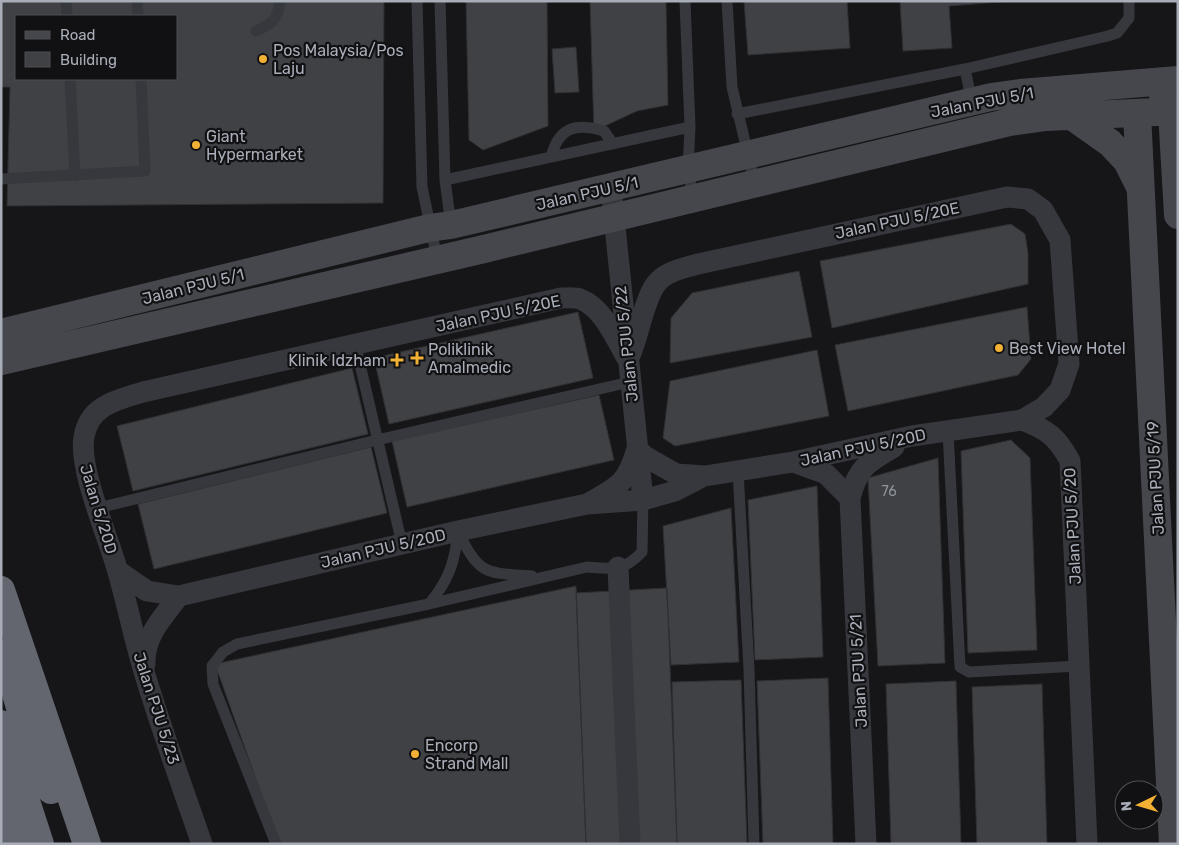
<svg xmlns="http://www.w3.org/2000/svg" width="1179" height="845" font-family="Rubik,sans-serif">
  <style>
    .building { fill: #404145; stroke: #303034; fill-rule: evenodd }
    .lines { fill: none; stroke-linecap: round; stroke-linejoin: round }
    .lane { stroke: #37383d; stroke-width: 11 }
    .street { stroke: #37383d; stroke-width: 21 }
    .secondary { stroke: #45474d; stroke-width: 28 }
    .highway { stroke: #63666e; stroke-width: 28 }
    .poi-dot { fill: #f2b134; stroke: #111113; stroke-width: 2 }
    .labels { text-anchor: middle; stroke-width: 4.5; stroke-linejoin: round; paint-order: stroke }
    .number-label { font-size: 14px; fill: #8e929b }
    .poi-label { font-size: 16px; fill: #a8adb8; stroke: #111113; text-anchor: start }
    .street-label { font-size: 16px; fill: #a8adb8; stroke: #111113 }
  </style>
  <rect width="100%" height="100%" fill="#161618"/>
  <path class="building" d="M1,1H384L383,203L7,206L10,87H1ZM16,16H176V79H16Z
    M466,1H547L548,126L483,150L469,140Z
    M590,1H666L668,105L637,111L594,131Z
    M744,1H847L850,48L748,55Z
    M900,1H1011L949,6L952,48L903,51Z
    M576,47L579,92L555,93L552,49Z
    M1011,224L1025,234L1028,253V284L832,328L820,261Z
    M799,271L812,337L670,363L671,318L692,293Z
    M1027,307L1031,359L1018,375L848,411L835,345Z
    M578,312L593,378L389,424L374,358Z
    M817,350L829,416L675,446L663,438L670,381Z
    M352,368L368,434L133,491L117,426Z
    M599,395L614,460L407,507L392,441Z
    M1011,440L1030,458L1037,650L968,653L961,451Z
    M371,447L387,513L154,569L138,504Z
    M938,458L945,663L878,666L868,478Z
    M817,486L823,657L755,660L748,500Z
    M731,508L739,662L671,665L663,526Z
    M576,586L586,844H279L215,664Z
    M667,588L677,844H586L576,593Z
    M828,678L833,844H763L757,681Z
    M741,680L747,844H677L672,682Z
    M956,681L961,844H891L886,684Z
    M1042,684L1047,844H977L972,687Z"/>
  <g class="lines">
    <path class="lane" d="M66,1L67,16
      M137,1L138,16
      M417,1L422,187L437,258
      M440,1L445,180L451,225
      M685,1L690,127L688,169L693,199
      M727,1L732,87L755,184
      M256,31C272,24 278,19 280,1
      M965,69L972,102
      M70,79L75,176
      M737,114L965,69L1108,36L1117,33L1129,18V1
      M551,157C559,126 577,123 604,131L613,144
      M1,179L145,171L141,79
      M445,180L690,127
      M355,343L402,544
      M948,431L960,667L969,672L1078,666
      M738,471L749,669L754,844
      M98,508L377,440L630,382
      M458,531C479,575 485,573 532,576
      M429,604C449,580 455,562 458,531
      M276,844L213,684L212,666L223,652L237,644L429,604L587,567C613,569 623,572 642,552L643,500"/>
    <path class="street" d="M611,187L643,500
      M1022,420C1048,430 1057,437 1070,461L1087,844
      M793,462L826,474L850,498
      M587,504C619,486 626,485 637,449L646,457L676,474L705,476L793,462L912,436L1022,420L1044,407L1060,390L1069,364L1060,240L1043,210L1028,199L1007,197L698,264C685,268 665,271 656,284C643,301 639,338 628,360
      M618,567L630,844
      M118,571L147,591L179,596L458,531L587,504L643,500L675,491L704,476
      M145,664C144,636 163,617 179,596
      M202,844C183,789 163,734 146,678C135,643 128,607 118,572C109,539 78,468 84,437C89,405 117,400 143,392L561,298C567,298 575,297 580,299C604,308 616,340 628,360
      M866,844L850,498C858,467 867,463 894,447"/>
    <path class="secondary" d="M1163,96L1172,112L1178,215
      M1137,113L1173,844
      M1072,116L1110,143L1127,161L1139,185
      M1,333L429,228L451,225L991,97L1020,93L1178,80
      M1,361L484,249L1010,122L1046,117L1178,111"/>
    <path class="highway" d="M1,590L87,844
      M4,653L26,728L51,790
      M1,724L40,844
      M1,785L17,844"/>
  </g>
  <g class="poi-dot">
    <circle cx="263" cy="59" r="5"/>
    <circle cx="196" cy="145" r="5"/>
    <circle cx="999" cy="348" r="5"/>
    <path d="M414.5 350.5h5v5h5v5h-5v5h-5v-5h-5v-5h5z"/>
    <path d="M394.5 352.5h5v5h5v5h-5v5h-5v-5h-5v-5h5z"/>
    <circle cx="415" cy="754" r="5"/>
  </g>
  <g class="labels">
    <g class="number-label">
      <text x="889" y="496">76</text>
    </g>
    <g class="poi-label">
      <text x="273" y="56">Pos Malaysia/Pos<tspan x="273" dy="18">Laju</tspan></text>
      <text x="206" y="142">Giant<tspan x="206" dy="18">Hypermarket</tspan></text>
      <text x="1009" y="354">Best View Hotel</text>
      <text x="428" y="355">Poliklinik<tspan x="428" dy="18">Amalmedic</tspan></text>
      <text x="386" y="366" text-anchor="end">Klinik Idzham</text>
      <text x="425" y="751">Encorp<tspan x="425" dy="18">Strand Mall</tspan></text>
    </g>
    <g class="street-label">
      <text transform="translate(982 102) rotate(-11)" y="6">Jalan PJU 5/1</text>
      <text transform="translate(587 193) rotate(-13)" y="6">Jalan PJU 5/1</text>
      <text transform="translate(897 220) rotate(-12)" y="6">Jalan PJU 5/20E</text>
      <text transform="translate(193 286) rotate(-14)" y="6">Jalan PJU 5/1</text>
      <text transform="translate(498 313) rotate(-12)" y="6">Jalan PJU 5/20E</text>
      <text transform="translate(626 344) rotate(-96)" y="6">Jalan PJU 5/22</text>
      <text transform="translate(863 447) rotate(-12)" y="6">Jalan PJU 5/20D</text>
      <text transform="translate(1155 478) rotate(-93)" y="6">Jalan PJU 5/19</text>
      <text transform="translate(99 509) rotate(73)" y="6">Jalan 5/20D</text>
      <text transform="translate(1072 526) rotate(-93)" y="6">Jalan PJU 5/20</text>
      <text transform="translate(383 548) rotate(-13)" y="6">Jalan PJU 5/20D</text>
      <text transform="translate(858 671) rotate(-93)" y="6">Jalan PJU 5/21</text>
      <text transform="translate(157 708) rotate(72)" y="6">Jalan PJU 5/23</text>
    </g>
  </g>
  <rect width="1179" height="845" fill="none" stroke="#a8adb8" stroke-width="5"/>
  <rect x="15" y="15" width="162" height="65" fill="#111113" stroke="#4d4f55"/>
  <rect x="25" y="31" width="25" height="8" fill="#45474d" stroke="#4d4f55"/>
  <text x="60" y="40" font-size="15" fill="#a8adb8">Road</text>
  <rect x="25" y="52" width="25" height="15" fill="#404145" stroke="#4d4f55"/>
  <text x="60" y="65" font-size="15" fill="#a8adb8">Building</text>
  <g transform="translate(1139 805) rotate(265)"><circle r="24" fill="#111113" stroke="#4d4f55"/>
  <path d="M0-4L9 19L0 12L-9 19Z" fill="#f2b134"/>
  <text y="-8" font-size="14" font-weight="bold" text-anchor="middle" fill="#a8adb8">N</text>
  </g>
</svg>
